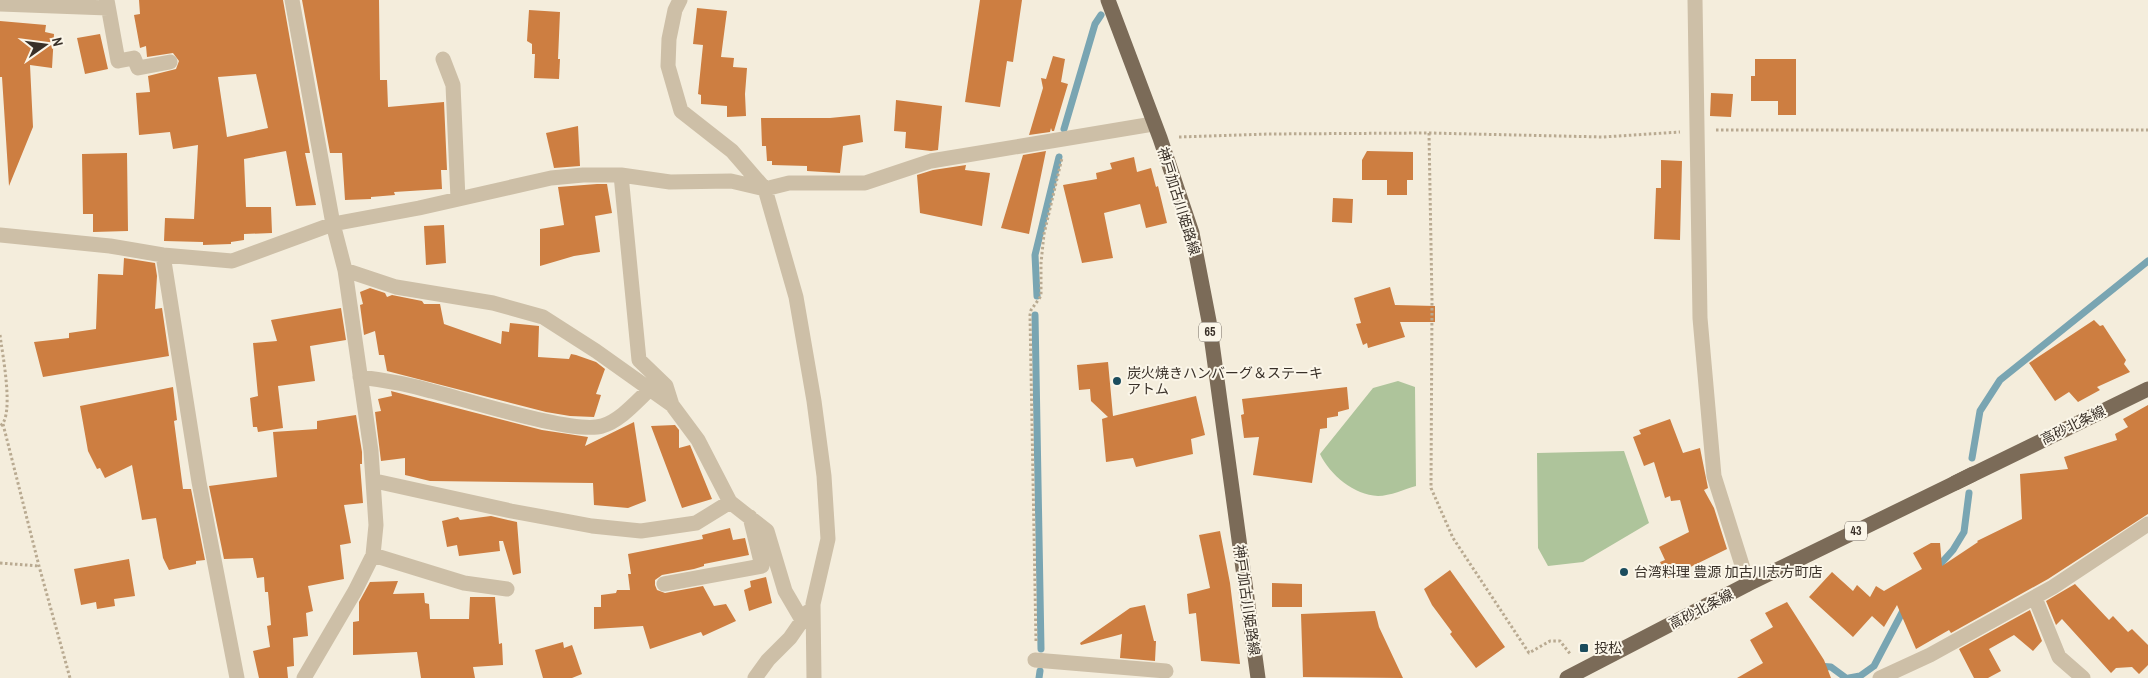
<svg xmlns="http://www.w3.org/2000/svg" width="2148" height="678" font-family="'Archivo Narrow','Noto Sans JP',sans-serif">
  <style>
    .green { fill: #aec49b }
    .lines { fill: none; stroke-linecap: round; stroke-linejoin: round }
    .stream { stroke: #79a5b2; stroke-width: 7 }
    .building { fill: #cd7e41; fill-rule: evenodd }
    .path { stroke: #b9aa91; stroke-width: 3; stroke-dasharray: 2.5 2.5; stroke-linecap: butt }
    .minor { stroke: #cdbfa7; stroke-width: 15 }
    .major { stroke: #7b6b58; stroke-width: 15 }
    .major-bridge { stroke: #7b6b58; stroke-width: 15 }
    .poi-dot { fill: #1b4c5d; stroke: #fbf6e9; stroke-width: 2 }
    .labels { text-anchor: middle; stroke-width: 4; stroke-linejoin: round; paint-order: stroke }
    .shield { fill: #fbf6e9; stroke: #736b62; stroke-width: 1 }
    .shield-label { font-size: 12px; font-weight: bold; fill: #393028 }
    .street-label { font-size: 14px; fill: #393028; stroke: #fbf6e9 }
    .poi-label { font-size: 14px; fill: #393028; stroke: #fbf6e9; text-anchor: start }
  </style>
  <rect width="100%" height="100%" fill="#f4eddc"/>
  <path class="green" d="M1398,381L1415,387L1416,486C1405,489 1390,496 1378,496C1354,495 1330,475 1320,454L1373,388Z
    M1624,451L1649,523L1583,562L1548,566L1538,548L1537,453Z"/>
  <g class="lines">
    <path class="stream" d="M1064,129L1095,24L1101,15
      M1037,296L1035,255L1059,157
      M1035,315L1041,649
      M1972,458L1980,411L2000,380L2148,261
      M1935,570L1953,550L1964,532L1969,493
      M1818,666L1831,667L1846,678
      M1039,678L1040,671
      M1849,678L1860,676L1874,666L1905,607"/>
  </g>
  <path class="building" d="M139,0H283L310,153H305L316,205L296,206L286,151L244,159L246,207H271L272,233L244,234V240L231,242V244L203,245V242L164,241L165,218L194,219L198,145L173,149L170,132L139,135L136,93L150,92L148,76L176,69L179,61L173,53L147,57L146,46L140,48L134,15L140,14ZM256,74L268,128L227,137L218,77Z
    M302,0H379L380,80H387L388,107L444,102L447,170H441L442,189L394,192L395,195L371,197V199L345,200L342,153H330Z
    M980,0H1022L1013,62L1007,61L1000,107L965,102Z
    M697,8L727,11L721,57L734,58L733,67L747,68L745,94L746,116L727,117V106L701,104V95L698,94L703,45L693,44Z
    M529,10L560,12L558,59H560L559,79L534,78L535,54H532V44L527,41Z
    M0,21L46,25L45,32L54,34L52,68L30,65L33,127L9,186L2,77H0Z
    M100,34L108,69L85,74L77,38Z
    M1053,56L1065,59L1061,82L1068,84L1054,131H1052L1051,128L1050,132L1029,135L1043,88L1041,78L1046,79Z
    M1755,59H1796V115H1778V101H1751V76H1755Z
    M1711,93L1733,94L1731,117L1710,116Z
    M896,100L942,106L938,150L931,151L905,148L906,132L894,131Z
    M860,115L863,142L843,146L840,173L807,171V166L772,165V161H767L766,146H762L761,118H830Z
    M578,126L580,166L554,168L546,133Z
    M1046,151L1029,234L1001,228L1023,155Z
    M1367,151L1413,152V180H1407V195H1387V180H1362V160Z
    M127,153L128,231L93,232V214H83L82,154Z
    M1134,157L1137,172L1151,168L1156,187L1158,186L1167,223L1146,228L1140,204L1104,213L1113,258L1082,263L1063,185L1097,179L1096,173L1112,169L1110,163Z
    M1661,160L1682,161L1680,240L1654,239L1656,188H1661Z
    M966,165L965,170L990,173L982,226L920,213L917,175L933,170Z
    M597,184H607L612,213L595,216L600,252L574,256L540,266V229L564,225L558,187Z
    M1333,198L1353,199L1352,223L1332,222Z
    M444,225L446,263L426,265L424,226Z
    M124,258L155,263L157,276L155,309L162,308L169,356L43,377L34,342L69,338V333L96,329L98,274L123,275Z
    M1390,287L1395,305L1435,306V322H1400L1405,337L1368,348L1367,343L1363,345L1356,324L1361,323L1354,298Z
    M370,288L385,293L387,297L392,295L422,301L424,304H440L444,324L501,344L502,331L509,332L510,323L539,326L538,357L569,359L571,354L576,355L596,362L605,369L596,394L601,395L594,417L570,416L546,412L387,371L384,355H379L375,331L364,335L360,305L363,304L360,292Z
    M341,308L346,340L310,346L315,381L278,386L283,428L258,432L257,427H253L250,398L258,396L253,343L277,341L271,320Z
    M2094,320L2100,326L2103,325L2126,360L2124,364L2130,372L2097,387L2100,390L2078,402L2069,392L2055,401L2029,363Z
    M1108,362L1113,416L1196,396L1205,435L1191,439L1193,454L1136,467L1133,458L1106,462L1102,419L1108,417L1091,401L1090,389L1079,390L1077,365Z
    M173,387L177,420L174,421L183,489H191L205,560L196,561V564L169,570L163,558L156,518L142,520L132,465L105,478L100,468L97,469L88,451L80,406Z
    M1347,387L1349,409L1338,412V416L1327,418V428L1320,429L1312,483L1253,475L1259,437L1244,438L1241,415L1244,414L1242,399Z
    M391,391L542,430L588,437L585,446L634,422L646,501L628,508L594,505L593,483L430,481L405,475V458L381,461L375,412L381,411L378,399L392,396Z
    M2148,405V514L2048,579L1951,633L1949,630L1916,649L1897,605L1884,627L1872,616L1853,637L1809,597L1832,572L1853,591L1857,585L1870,597L1876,586L1884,591L1922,569L1913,553L1931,543H1940L1942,566L1978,542L1977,541L2022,519L2020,474L2068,469L2064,457L2117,440L2115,434L2128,427L2123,419Z
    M356,415L362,452V464H360L363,503L344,505L351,543L340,545L344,579L308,586L313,611L306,613L308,636L293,638L294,666L287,667L288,678H259L253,651L270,647L267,626L271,625L268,592H265L264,577L257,578L253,558L224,559L209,486L277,477L273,432L317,429V421Z
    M1670,419L1683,453L1700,448L1708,488L1704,490L1714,508L1727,549L1668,578L1660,562L1665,560L1659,547L1689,532L1680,500L1671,501L1670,496L1665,498L1654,462L1644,466L1633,437L1641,434L1639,430Z
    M675,425L679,430V448L690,445L712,499L682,508L651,426Z
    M491,516L517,522L521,573L513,575L503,541H499L500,551L459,556L457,545L447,547L442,521L458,517L460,520Z
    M730,528L733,540L745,538L749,555L704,564V566L694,569L662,575L655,580V585L657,590L665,593L703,586L714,606L726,604L736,621L703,636L701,632L650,649L643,626L594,629V607H601V595L616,593L617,590H630L628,574H631L628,554L703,539L702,535Z
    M1220,531L1230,583L1240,664L1201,661L1196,613L1189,614L1187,594L1210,588L1199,535Z
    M129,559L135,596L114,599L115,606L97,609L96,602L81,605L74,569Z
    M1450,570L1505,647L1476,668L1450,634L1452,632L1432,605L1424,589Z
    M766,577L772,603L749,611L744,590L751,587L750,581Z
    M398,581L393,594L424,593L425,603L429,604L430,619H469L470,597H495L499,644L502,643L503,665L473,667L475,678H421L417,652L353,655V622L359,621V602L370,582Z
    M1272,583L1302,584V607H1272Z
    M2075,584L2109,620L2113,616L2128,632L2132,629L2148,645V665L2139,674L2132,667L2116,668L2111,673L2062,619L2056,625L2046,601Z
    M1787,602L1824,660L1831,678H1737L1763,663L1750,640L1773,627L1765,613Z
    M1145,605L1154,641H1156L1155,661L1120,658L1122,634L1081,645L1080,643L1130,608Z
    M2030,610L2042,641L2033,651L2014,635L1989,649L2001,671L1988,678H1974L1959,649Z
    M1375,611L1379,627L1403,678L1303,677L1301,614Z
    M563,642L564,648L572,645L582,674L572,678H543L535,650Z"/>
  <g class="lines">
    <path class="path" d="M1716,130H2148
      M1429,133L1432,301L1431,488L1453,538L1529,653L1550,641H1560L1571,655
      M1179,137L1268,134L1429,133L1603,137L1680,132
      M0,335C2,352 15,417 0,426
      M3,424L39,566L70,678
      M0,563L39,566
      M1036,641L1030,315L1031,310L1041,296V263L1044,234L1062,158"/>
    <path class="minor" d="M107,0L118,61L134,58L138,68L170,62
      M292,0L333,224L345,270L371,451L376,525L373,555L355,591L304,678
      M680,0L675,10L669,39L668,66L681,111L732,151L765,189L796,297L814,401L824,476L828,539L813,604L814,678
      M1695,0L1700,318L1714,476L1748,584
      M0,4L108,8
      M443,59L453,85L458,199
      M621,175L639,360L666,386L672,405
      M0,235L110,246L163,255L232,261L333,224L419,208L551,178L583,175H621L670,182L731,181L765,189L789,183H865L931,161L1153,124
      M163,255L199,482L237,678
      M345,270L396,287L493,303L543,317L596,351L672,405L698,440L730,502L696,523L641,531L592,526L511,511L375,481
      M360,377C384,380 408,384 431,391C465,399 574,435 602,426C620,421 636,402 650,389
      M730,502L767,531L785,591L802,620
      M373,555L464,583L507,589
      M664,584L762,566L750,517
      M2035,598L2059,657L2083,678
      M1035,660L1166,671
      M755,678L768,660L790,638L808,612
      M1880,678L1930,655L2053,587L2148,524"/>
    <path class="major" d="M1108,0L1160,138L1192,233L1209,321L1258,678
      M1567,678L1748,584L2148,389"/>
    <path class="major-bridge" d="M1955,483L1973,474"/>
  </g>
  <g class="poi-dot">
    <circle cx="1117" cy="381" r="5"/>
    <circle cx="1624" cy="572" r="5"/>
    <rect x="1579" y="643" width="10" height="10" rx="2.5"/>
  </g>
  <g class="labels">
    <g class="shield">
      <rect x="1199" y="322.5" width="22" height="19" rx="4"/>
      <rect x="1845" y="521.5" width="22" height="19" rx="4"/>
    </g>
    <g class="shield-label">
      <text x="1210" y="336">65</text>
      <text x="1856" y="535">43</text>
    </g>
    <g class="street-label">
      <text transform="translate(1179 201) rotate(73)" y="5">神戸加古川姫路線</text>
      <text transform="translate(2073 425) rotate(-26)" y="5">高砂北条線</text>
      <text transform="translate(1247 600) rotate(82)" y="5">神戸加古川姫路線</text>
      <text transform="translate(1701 609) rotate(-27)" y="5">高砂北条線</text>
    </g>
    <g class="poi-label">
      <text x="1127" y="378">炭火焼きハンバーグ＆ステーキ<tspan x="1127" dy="16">アトム</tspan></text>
      <text x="1634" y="577">台湾料理 豊源 加古川志方町店</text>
      <text x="1594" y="653">投松</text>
    </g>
  </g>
  <g transform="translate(45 45) rotate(76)" stroke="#fbf6e9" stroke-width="4" paint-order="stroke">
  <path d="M0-4L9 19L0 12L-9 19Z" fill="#393028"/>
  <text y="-8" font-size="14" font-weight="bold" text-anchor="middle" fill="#393028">N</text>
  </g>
</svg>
